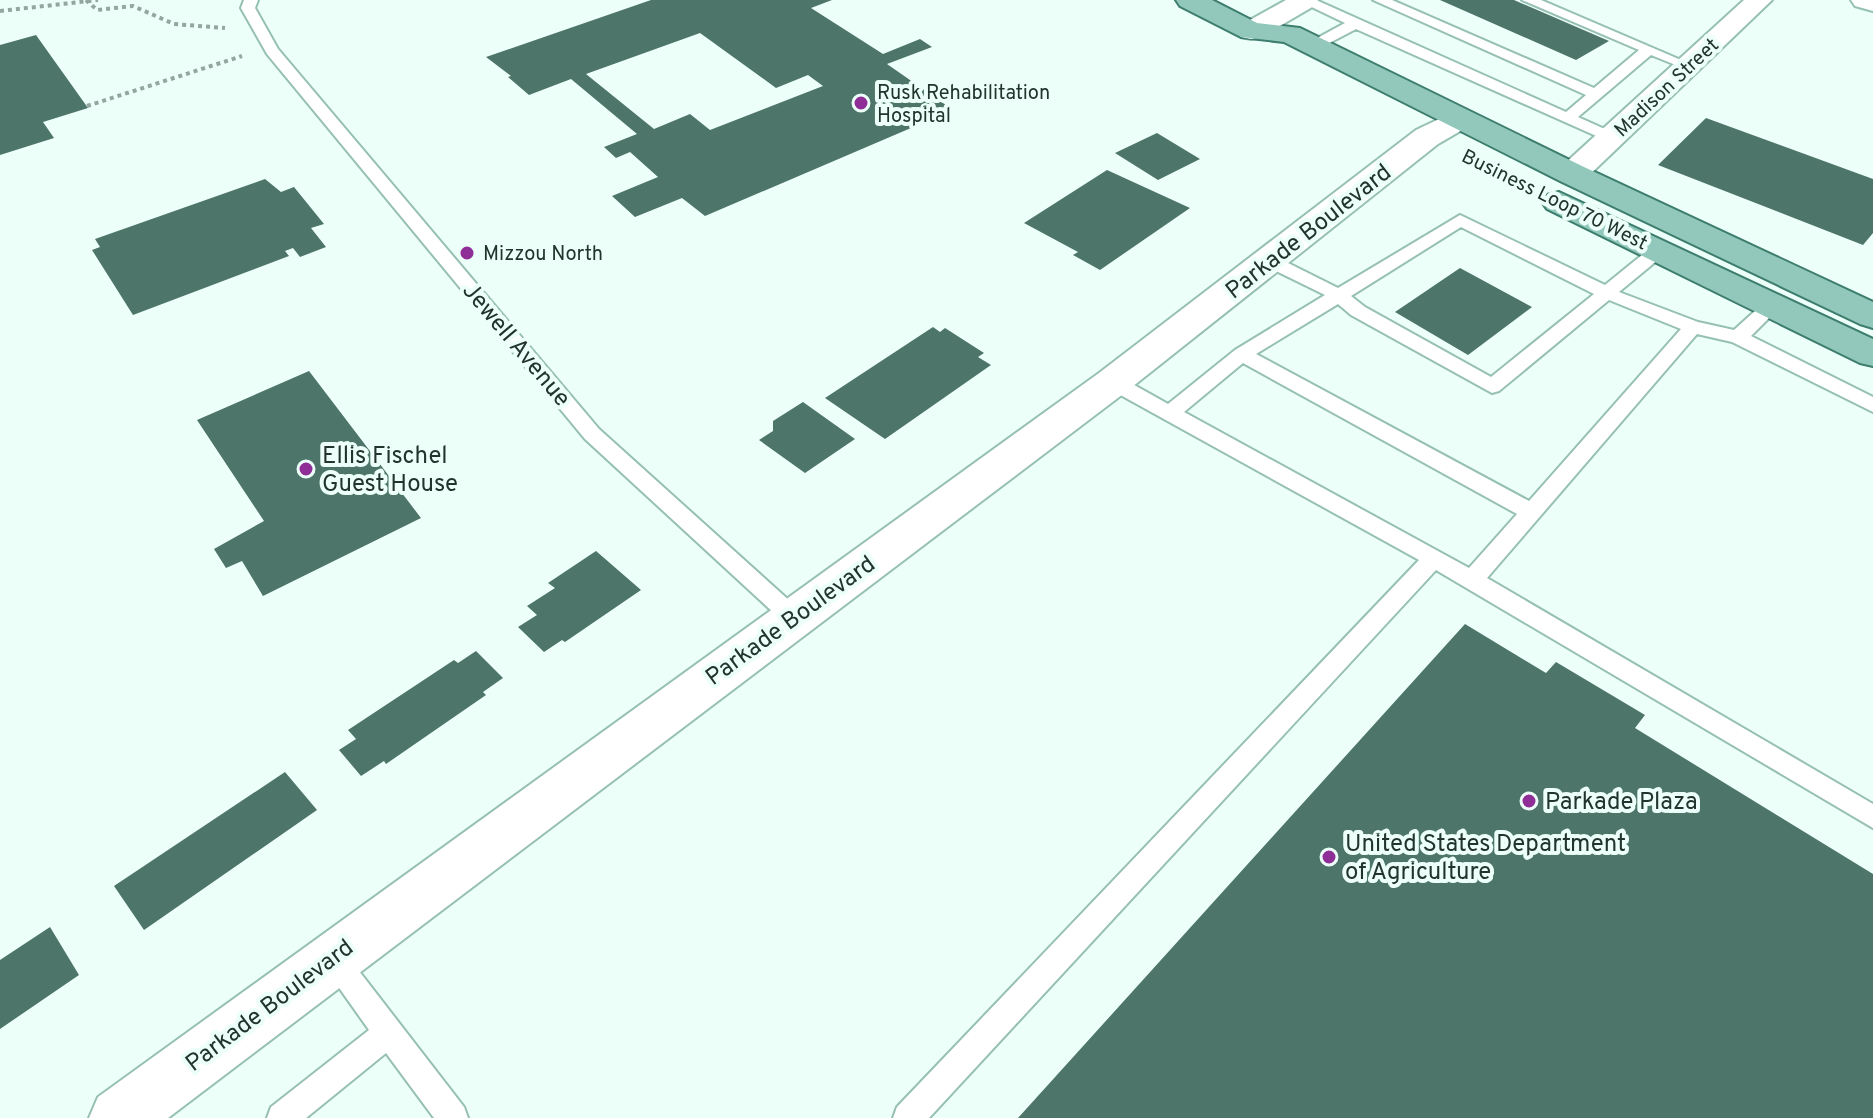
<svg xmlns="http://www.w3.org/2000/svg" width="1873" height="1118" font-family="Overpass,sans-serif">
  <style>
    .building { fill: #4d756a; fill-rule: evenodd }
    .lines { fill: none; stroke-linecap: round; stroke-linejoin: round }
    .service-casing { stroke: #96c0b3; stroke-width: 4 }
    .minor-casing { stroke: #96c0b3; stroke-width: 4 }
    .tertiary-casing { stroke: #96c0b3; stroke-width: 4 }
    .primary-casing { stroke: #3c7d6d; stroke-width: 4 }
    .path { stroke: #94a6a0; stroke-width: 4; stroke-dasharray: 4 4; stroke-linecap: butt }
    .service { fill: #fff; fill-rule: evenodd }
    .minor { fill: #fff; fill-rule: evenodd }
    .tertiary { fill: #fff; fill-rule: evenodd }
    .primary { fill: #92c8bb; fill-rule: evenodd }
    .poi-dot { fill: #8f2e96; stroke: #edfff9; stroke-width: 3 }
    .labels { text-anchor: middle; stroke-width: 8; stroke-linejoin: round; paint-order: stroke }
    .far-street-label { font-size: 20px; fill: #23342f; stroke: #edfff9 }
    .far-poi-label { font-size: 20px; fill: #23342f; stroke: #edfff9; text-anchor: start }
    .street-label { font-size: 24px; fill: #23342f; stroke: #edfff9 }
    .poi-label { font-size: 24px; fill: #23342f; stroke: #edfff9; text-anchor: start }
  </style>
  <rect width="100%" height="100%" fill="#edfff9"/>
  <path class="building" d="M651,0H832L811,8L883,54L920,39L932,47L887,64L953,110L705,216L682,198L635,217L612,196L658,177L630,152L616,158L604,147L637,134L571,79L529,95L508,77L511,76L486,57ZM700,33L776,88L808,75L823,86L710,130L690,114L654,129L586,74Z
    M1440,0H1514L1609,41L1576,60Z
    M36,35L88,108L43,122L54,138L0,155V45Z
    M1706,118L1873,179V233L1863,245L1658,165Z
    M1157,133L1200,159L1158,180L1115,153Z
    M1107,170L1190,208L1100,270L1073,255L1078,252L1024,223Z
    M265,179L281,192L294,187L324,224L311,228L326,247L300,257L293,248L285,251L289,256L133,315L92,250L100,247L95,239Z
    M1460,268L1532,307L1468,355L1395,312Z
    M933,327L940,332L945,328L984,353L978,357L991,365L885,439L825,398Z
    M309,371L421,518L263,596L242,561L226,568L214,549L264,521L197,420Z
    M803,402L855,439L805,473L759,440L773,431V421Z
    M596,551L641,590L565,642L562,640L544,652L518,627L537,615L527,606L555,588L548,583Z
    M1465,624L1546,673L1556,662L1645,715L1635,728L1873,874V1118H1018Z
    M476,651L503,678L483,692L486,695L386,764L384,761L361,776L339,750L356,739L348,730L454,660L458,663Z
    M285,772L317,810L144,930L114,886Z
    M50,927L79,975L0,1029V960Z"/>
  <g class="lines">
    <g class="service-casing">
      <path id="service" d="M244,0H258L255,8L278,49L599,429L802,612L805,618L802,624L794,627L786,624L585,439L267,54L241,8Z
        M1297,0H1316L1566,112L1586,95L1373,0H1392L1594,88L1639,50L1522,0H1541L1695,66L1688,70L1651,55L1578,117L1618,135L1620,138L1612,143L1356,29L1318,49H1308V43L1345,23Z
        M1460,215L1605,285L1653,246H1665L1668,250L1665,254L1619,292L1698,322L1734,330L1766,301H1778L1781,305L1778,309L1751,336L1873,397V412L1732,342L1697,334L1487,578L1873,804V828L1436,570L929,1118H893L897,1107L1419,560L1106,387L1103,382L1106,377H1120L1168,404L1235,350L1325,295L1264,265L1261,261L1264,257H1276L1338,288ZM1461,227L1594,294L1491,377L1365,307L1351,296ZM1609,300L1681,329L1529,501L1256,354L1338,304L1351,315L1492,393L1499,391ZM1243,363L1517,514L1469,568L1184,412Z
        M332,945L342,949L464,1107L468,1118H434L386,1053L306,1118H267L271,1107L369,1030L318,958L322,949Z"/>
    </g>
    <g class="minor-casing">
      <path id="minor" d="M1286,0H1318L1314,6L1261,37L1251,39L1241,37L1237,31L1241,25Z
        M1744,0H1772L1583,181L1572,183L1561,181L1556,174L1561,167Z
        M1851,0H1873V11L1855,6Z"/>
    </g>
    <g class="tertiary-casing">
      <path id="tertiary" d="M1458,110L1469,112L1474,119L1469,126L1438,144L1127,391L168,1118H89L98,1097L1099,373L1416,130Z"/>
    </g>
    <g class="primary-casing">
      <path id="primary" d="M1176,0H1212L1257,23L1300,28L1584,167L1873,302V328L1860,324L1560,181L1284,42L1241,37L1180,6Z
        M1559,192L1873,339V366L1860,363L1547,209L1542,202L1547,195Z"/>
    </g>
    <path class="path" d="M86,0L97,10L133,6L174,24L225,28
      M0,11L98,0
      M87,106L242,56"/>
    <use href="#service" class="service"/>
    <use href="#minor" class="minor"/>
    <use href="#tertiary" class="tertiary"/>
    <use href="#primary" class="primary"/>
  </g>
  <g class="poi-dot">
    <circle cx="861" cy="103" r="8"/>
    <circle cx="467" cy="253" r="8"/>
    <circle cx="306" cy="469" r="8"/>
    <circle cx="1529" cy="801" r="8"/>
    <circle cx="1329" cy="857" r="8"/>
  </g>
  <g class="labels">
    <g class="far-street-label">
      <text transform="translate(1666 87) rotate(-43)" y="7">Madison Street</text>
      <text transform="translate(1555 199) rotate(26)" y="7">Business Loop 70 West</text>
    </g>
    <g class="far-poi-label">
      <text x="877" y="99">Rusk Rehabilitation<tspan x="877" dy="23">Hospital</tspan></text>
      <text x="483" y="260">Mizzou North</text>
    </g>
    <g class="street-label">
      <text transform="translate(1308 231) rotate(-38)" y="8">Parkade Boulevard</text>
      <text transform="translate(517 344) rotate(50)" y="8">Jewell Avenue</text>
      <text transform="translate(790 620) rotate(-36)" y="8">Parkade Boulevard</text>
      <text transform="translate(269 1005) rotate(-37)" y="8">Parkade Boulevard</text>
    </g>
    <g class="poi-label">
      <text x="322" y="463">Ellis Fischel<tspan x="322" dy="28">Guest House</tspan></text>
      <text x="1545" y="809">Parkade Plaza</text>
      <text x="1345" y="851">United States Department<tspan x="1345" dy="28">of Agriculture</tspan></text>
    </g>
  </g>
</svg>
